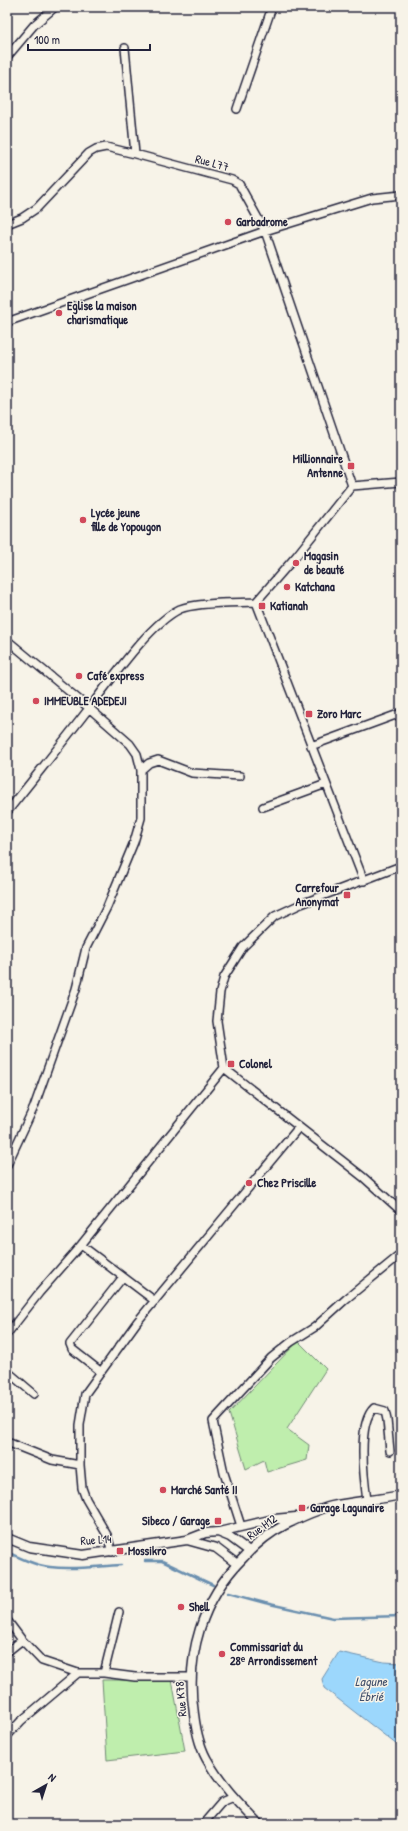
<svg xmlns="http://www.w3.org/2000/svg" width="408" height="1831" font-family="'Patrick Hand',sans-serif">
  <style>
    .green { fill: #bfeead; stroke: #708874 }
    .water { fill: #9cd7fc; stroke: #6b8faf }
    .lines { fill: none; stroke-linecap: round; stroke-linejoin: round }
    .stream { stroke: #6b8faf; stroke-width: 2.5 }
    .minor-casing { stroke: #22223b; stroke-width: 10 }
    .tertiary-casing { stroke: #22223b; stroke-width: 11 }
    .minor { stroke: #f7f3e8; stroke-width: 7 }
    .tertiary { stroke: #f7f3e8; stroke-width: 8 }
    .poi-dot { fill: #d1495b; stroke: #f7f3e8; stroke-width: 1.5 }
    .labels { text-anchor: middle; stroke-width: 3; stroke-linejoin: round; paint-order: stroke }
    .street-label { font-size: 12px; fill: #22223b; stroke: #f7f3e8 }
    .poi-label { font-size: 12px; font-weight: bold; fill: #22223b; stroke: #f7f3e8; text-anchor: start }
    .water-label { font-size: 13px; font-style: italic; fill: #404f6b; stroke: #f7f3e8 }
  </style>
  <rect width="100%" height="100%" fill="#f7f3e8"/>
  <filter id="ink" filterUnits="userSpaceOnUse"><feTurbulence type="fractalNoise" baseFrequency=".025" numOctaves="2"/><feDisplacementMap in="SourceGraphic" scale="8" xChannelSelector="R" yChannelSelector="G"/><feConvolveMatrix kernelMatrix="1 2 1 2 8 2 1 2 1" color-interpolation-filters="sRGB"/></filter>
  <g filter="url(#ink)">
    <path class="green" d="M298,1341L326,1369L287,1429L309,1445L307,1460L267,1472L264,1460L246,1469L229,1413Z
      M102,1680H172L185,1751L107,1760Z"/>
    <path class="water" d="M339,1652L384,1662L401,1663V1761L397,1745L324,1688L322,1679Z"/>
    <g class="lines">
      <path class="stream" d="M7,1552C20,1558 36,1566 50,1567C74,1570 98,1566 121,1565
        M145,1561H162L213,1585
        M228,1593L265,1603L333,1618L401,1616"/>
      <g class="minor-casing">
        <path id="minor" d="M125,48L135,154
          M7,57L34,25L54,8
          M237,109L272,7
          M7,224L22,218L37,208L89,153L96,149L106,147L135,154L232,180L239,184L265,231L352,486
          M7,322L265,231L372,198L401,195
          M256,602L364,881
          M7,640L89,708L130,744L137,754L141,770V818L134,842L107,907L86,948L76,989L34,1107L7,1165
          M311,746L401,713
          M141,770L149,763L158,760L192,773L240,776
          M263,807L326,784
          M7,812C35,777 63,742 90,707C111,680 150,623 180,609C196,602 237,603 256,602L297,555L352,486L401,482
          M401,866L301,904L275,916L243,947L224,977L220,992L217,1021L224,1068L363,1177L401,1211
          M81,1245L155,1301
          M7,1334L39,1293L81,1245L224,1068
          M7,1371L34,1394
          M100,1371L72,1349L70,1344L123,1277
          M7,1442L52,1460L80,1465
          M367,1500C364,1479 357,1423 374,1408L385,1411L387,1420L390,1451
          M241,1526L224,1473L213,1421L271,1358L291,1342L315,1327L346,1299L401,1254
          M112,1552L107,1535L86,1499L82,1488L80,1465V1425L85,1394L137,1322L299,1127
          M7,1620L22,1640
          M7,1652L22,1640L42,1661L78,1673H104L135,1677H191
          M104,1673L119,1612
          M7,1736L21,1721L78,1673
          M203,1824L222,1802L234,1797"/>
      </g>
      <g class="tertiary-casing">
        <path id="tertiary" d="M219,1532L274,1519L296,1517
          M7,1538L29,1547L83,1555L187,1540L205,1533L218,1532L230,1537L249,1551
          M187,1540L216,1548L237,1564
          M259,1824C241,1805 222,1786 209,1763C200,1749 196,1731 194,1714C185,1655 202,1599 244,1557C256,1544 269,1533 285,1525C299,1518 316,1510 332,1506C355,1501 378,1500 401,1495"/>
      </g>
      <use href="#minor" class="minor"/>
      <use href="#tertiary" class="tertiary"/>
    </g>
  </g>
  <g class="poi-dot">
    <circle cx="228" cy="222" r="4"/>
    <circle cx="59" cy="313" r="4"/>
    <rect x="347" y="462" width="8" height="8" rx="2"/>
    <circle cx="83" cy="520" r="4"/>
    <circle cx="296" cy="563" r="4"/>
    <circle cx="287" cy="587" r="4"/>
    <rect x="258" y="602" width="8" height="8" rx="2"/>
    <circle cx="79" cy="676" r="4"/>
    <circle cx="36" cy="701" r="4"/>
    <rect x="305" y="710" width="8" height="8" rx="2"/>
    <rect x="343" y="891" width="8" height="8" rx="2"/>
    <rect x="227" y="1060" width="8" height="8" rx="2"/>
    <circle cx="249" cy="1183" r="4"/>
    <circle cx="163" cy="1490" r="4"/>
    <rect x="298" y="1504" width="8" height="8" rx="2"/>
    <rect x="214" y="1517" width="8" height="8" rx="2"/>
    <rect x="116" y="1547" width="8" height="8" rx="2"/>
    <circle cx="181" cy="1607" r="4"/>
    <circle cx="222" cy="1654" r="4"/>
  </g>
  <g class="labels">
    <g class="street-label">
      <text transform="translate(212 163) rotate(15)" y="4">Rue L77</text>
      <text transform="translate(262 1527) rotate(-36)" y="4">Rue H12</text>
      <text transform="translate(96 1540) rotate(-4)" y="4">Rue L14</text>
      <text transform="translate(181 1699) rotate(-95)" y="4">Rue K78</text>
    </g>
    <g class="poi-label">
      <text x="236" y="226">Garbadrome</text>
      <text x="67" y="310">Eglise la maison<tspan x="67" dy="14">charismatique</tspan></text>
      <text x="343" y="463" text-anchor="end">Millionnaire<tspan x="343" dy="14">Antenne</tspan></text>
      <text x="91" y="517">Lycée jeune<tspan x="91" dy="14">fille de Yopougon</tspan></text>
      <text x="304" y="560">Magasin<tspan x="304" dy="14">de beauté</tspan></text>
      <text x="295" y="591">Katchana</text>
      <text x="270" y="610">Katianah</text>
      <text x="87" y="680">Café express</text>
      <text x="44" y="705">IMMEUBLE ADEDEJI</text>
      <text x="317" y="718">Zoro Marc</text>
      <text x="339" y="892" text-anchor="end">Carrefour<tspan x="339" dy="14">Anonymat</tspan></text>
      <text x="239" y="1068">Colonel</text>
      <text x="257" y="1187">Chez Priscille</text>
      <text x="171" y="1494">Marché Santé II</text>
      <text x="310" y="1512">Garage Lagunaire</text>
      <text x="210" y="1525" text-anchor="end">Sibeco / Garage</text>
      <text x="128" y="1555">Mossikro</text>
      <text x="189" y="1611">Shell</text>
      <text x="230" y="1651">Commissariat du<tspan x="230" dy="14">28ᵉ Arrondissement</tspan></text>
    </g>
    <g class="water-label">
      <text x="371" y="1686">Lagune<tspan x="371" dy="15">Ébrié</tspan></text>
    </g>
  </g>
  <rect width="408" height="1831" fill="none" stroke="#f7f3e8" stroke-width="24"/>
  <rect x="12" y="12" width="384" height="1807" fill="none" stroke="#22223b" stroke-width="1.5" filter="url(#ink)"/>
  <g transform="translate(46 1785) rotate(39)" stroke="#f7f3e8" stroke-width="3" paint-order="stroke">
  <path d="M0-3L7 15L0 10L-7 15Z" fill="#22223b"/>
  <text y="-6" font-size="11" font-weight="bold" text-anchor="middle" fill="#22223b">N</text>
  </g>
  <path d="M28 44v6h122v-6" fill="none" stroke="#22223b" stroke-width="2"/>
  <text x="34" y="44" font-size="12" fill="#22223b" stroke="#f7f3e8" stroke-width="3" paint-order="stroke">100 m</text>
</svg>
